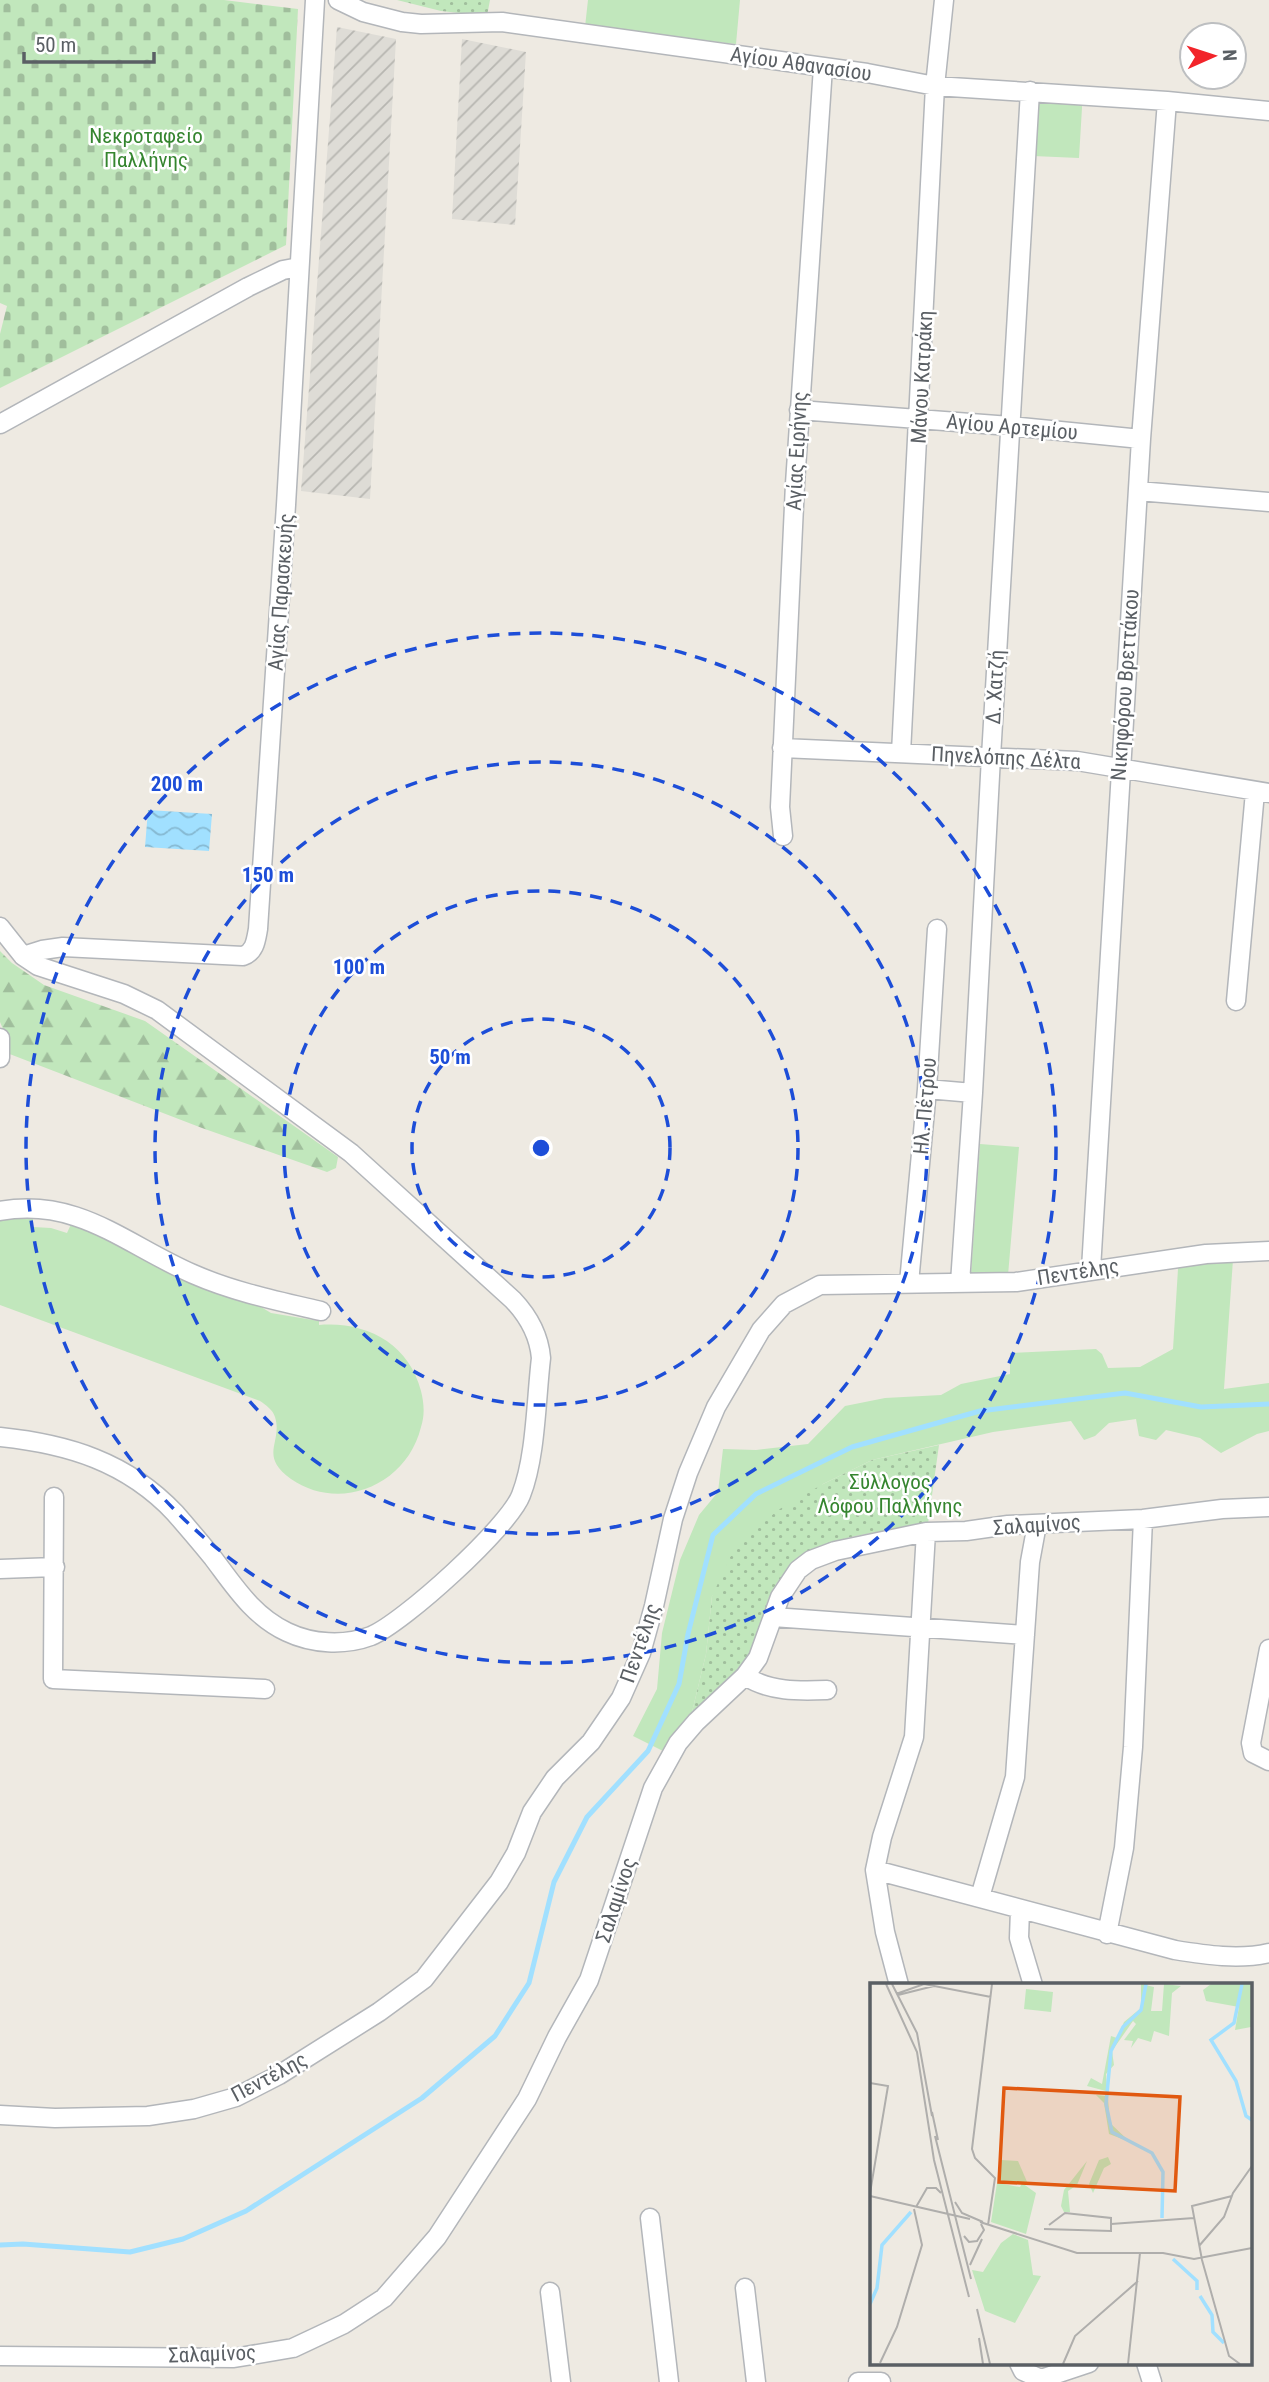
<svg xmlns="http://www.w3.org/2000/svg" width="1269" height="2382" font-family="'Roboto Condensed',sans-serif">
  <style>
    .industrial { fill: url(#industrial-furrows) }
    .green { fill: #c1e7bc }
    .forest { fill: url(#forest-firs) }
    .cemetery { fill: url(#cemetery-stones) }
    .park { fill: url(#park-dots) }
    .water { fill: url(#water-waves) }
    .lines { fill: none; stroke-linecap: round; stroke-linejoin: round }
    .stream { stroke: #a1e0ff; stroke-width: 5 }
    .street-casing { stroke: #b3b6ba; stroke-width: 21 }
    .street { stroke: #fff; stroke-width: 18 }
    .ring { fill: none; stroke: #1d4ed8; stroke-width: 3.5; stroke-dasharray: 12 9 }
    .labels { text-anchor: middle; stroke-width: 5; stroke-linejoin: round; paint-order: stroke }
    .street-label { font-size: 21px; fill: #5a5f64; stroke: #fff }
    .park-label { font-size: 21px; fill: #35852f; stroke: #fff }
    .inset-river { fill: none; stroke: #a1e0ff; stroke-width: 3.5 }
    .inset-road { fill: none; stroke: #afaeac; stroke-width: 2 }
    .view { fill: #e15910; fill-opacity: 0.15; stroke: #e15910; stroke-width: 3.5 }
    .inset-edge { fill: none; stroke: #5a5f64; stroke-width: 3.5 }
    .centre { fill: #1d4ed8; stroke: #fff; stroke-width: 3.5 }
    .ring-label { font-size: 21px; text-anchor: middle; font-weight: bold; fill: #1d4ed8; stroke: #fff; stroke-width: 5; stroke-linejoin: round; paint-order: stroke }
  </style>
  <defs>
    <pattern id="industrial-furrows" width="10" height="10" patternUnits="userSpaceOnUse" patternTransform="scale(1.75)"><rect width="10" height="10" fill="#dedcd6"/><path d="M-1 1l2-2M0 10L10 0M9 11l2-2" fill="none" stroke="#b7b6b1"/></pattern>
    <pattern id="forest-firs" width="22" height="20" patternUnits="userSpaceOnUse" patternTransform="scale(1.75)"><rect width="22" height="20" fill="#c1e7bc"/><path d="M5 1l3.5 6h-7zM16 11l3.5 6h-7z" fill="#a0be9c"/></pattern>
    <pattern id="cemetery-stones" width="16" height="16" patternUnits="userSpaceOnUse" patternTransform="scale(1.75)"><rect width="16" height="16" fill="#c1e7bc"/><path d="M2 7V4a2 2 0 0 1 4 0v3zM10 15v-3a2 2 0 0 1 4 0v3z" fill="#a0be9c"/></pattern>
    <pattern id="park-dots" width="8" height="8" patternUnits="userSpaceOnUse" patternTransform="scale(1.75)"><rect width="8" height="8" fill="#c1e7bc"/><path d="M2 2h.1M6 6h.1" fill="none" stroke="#a0be9c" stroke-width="1.8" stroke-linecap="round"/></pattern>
    <pattern id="water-waves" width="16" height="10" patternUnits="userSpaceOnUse" patternTransform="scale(1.75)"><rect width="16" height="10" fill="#a1e0ff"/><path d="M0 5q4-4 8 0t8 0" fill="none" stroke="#86b9d2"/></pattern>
  </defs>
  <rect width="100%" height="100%" fill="#eeeae2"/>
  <path class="industrial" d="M337,27L396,39L370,499L301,491Z
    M462,39L526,52L515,225L452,219Z"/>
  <path class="green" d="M588,0H740L736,44L585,27Z
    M1035,87L1083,91L1079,158L1033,156Z
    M980,1144L1019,1147L1007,1287L970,1288Z
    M33,1215V1227L51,1228L67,1233L72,1222L196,1286L261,1307L271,1313L319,1321V1325C365,1321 409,1343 421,1391C424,1403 425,1415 421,1427C407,1485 340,1513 291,1479C258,1455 283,1443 275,1417C273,1410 266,1405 260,1401L0,1305V1219Z
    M1234,1245L1224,1389L1269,1383V1431L1257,1434L1221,1453L1200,1438L1166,1430L1156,1440L1139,1436L1136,1419L1109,1423L1095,1436L1084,1440L1071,1421L993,1432L872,1460L823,1484L712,1596L706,1654L692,1712L667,1753L633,1736L657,1689L662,1633L680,1560L699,1515L718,1492L723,1449L756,1450L808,1444L845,1406L885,1398L941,1395L961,1384L1010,1374V1353L1096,1349L1102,1354L1108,1368L1140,1367L1173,1349L1179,1253Z"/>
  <path class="forest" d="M0,951L12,963L44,985L145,1021L338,1157L336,1168L327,1172L202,1128L7,1053L6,1036L0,1022Z"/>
  <path class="cemetery" d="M0,0H224L298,9L286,245L0,388V334L7,306L0,303Z"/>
  <path class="park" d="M397,0H490L487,16L441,11Z
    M939,1445L928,1524C890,1531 836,1534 804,1556C787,1567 772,1586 766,1606C760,1622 760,1641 750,1656C735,1678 711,1694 692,1712L706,1654L712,1596L735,1547L778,1510L823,1484L872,1460Z"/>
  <path class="water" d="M148,810L212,814L209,851L145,847Z"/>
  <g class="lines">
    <path class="stream" d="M0,2245L23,2244L130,2252L183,2239L246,2211L422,2098L495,2036L529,1983L554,1882L587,1817L648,1751L679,1684L688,1634L713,1535L756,1494L852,1447L980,1411L1125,1393L1201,1407L1269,1404"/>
    <g class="street-casing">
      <path id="street" d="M338,0L363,12L402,22L421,24L502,22L867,73L935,86L1167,101L1269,111
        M799,410L1010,426L1141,439
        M0,424L248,287L283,270L299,267
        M1138,491L1269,502
        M782,748L1077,761L1269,793
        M901,753L935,86L944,0
        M783,836L780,807L795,484L823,67
        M0,927L23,956L38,966L124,994L157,1010L351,1153L513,1300C529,1317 539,1335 541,1358C536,1400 536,1457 521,1495C509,1527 403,1623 371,1636C344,1646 312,1644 287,1632C253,1616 235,1587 213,1558C201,1543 188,1528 175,1513C127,1462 68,1444 0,1437
        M23,956L42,950L63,947L243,956C255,952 256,940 258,929L286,505L315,0
        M1236,1001L1255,792
        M0,1038V1058
        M927,1089L973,1093
        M0,1211C78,1197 126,1245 193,1274C234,1292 278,1301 321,1311
        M1091,1269L1141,439L1167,101
        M909,1283L927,1089L937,929
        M960,1283L973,1093L991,757L1030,91
        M54,1497L53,1679L265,1689
        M0,1569L55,1567
        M773,1617L1025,1635
        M1269,1649L1251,1743L1253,1753L1269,1761
        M745,1676C770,1692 798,1691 827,1690
        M875,1870L1175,1950C1206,1955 1239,1960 1269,1953
        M980,1897L1015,1777L1030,1562L1037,1524
        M1020,1909L1019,1938L1033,1985
        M1107,1934L1124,1848L1133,1747L1143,1519
        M899,1985L885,1932L875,1870L882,1837L914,1737L926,1532
        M0,2115L55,2118L148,2116L194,2109L236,2097L279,2075L379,2012L424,1979L499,1882L516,1853L532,1812L555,1778L591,1742L621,1698L641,1653L654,1606L673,1519L688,1473L716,1407L761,1330L784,1304L820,1285L1016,1282L1206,1254L1269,1251
        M650,2218L669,2382
        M745,2288L756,2382
        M550,2292L561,2382
        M0,2356L234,2358L293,2348L344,2324L384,2298L437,2237L527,2099L557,2037L589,1980L653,1788L678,1743L696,1722L745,1676L758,1658L780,1597L798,1570L811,1560L835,1551L926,1532L966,1531L1008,1525L1143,1519L1222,1509L1269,1507
        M1019,2363L1023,2371L1041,2379L1089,2363
        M1146,2363L1152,2382
        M858,2382H881"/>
    </g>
    <use href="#street" class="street"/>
  </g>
  <g class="ring">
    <circle cx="541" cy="1148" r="129"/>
    <circle cx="541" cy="1148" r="257"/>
    <circle cx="541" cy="1148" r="386"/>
    <circle cx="541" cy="1148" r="515"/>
  </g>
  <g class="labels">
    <g class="street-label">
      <text transform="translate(801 64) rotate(8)" y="7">Αγίου Αθανασίου</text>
      <text transform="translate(922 377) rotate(-87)" y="7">Μάνου Κατράκη</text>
      <text transform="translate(1012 427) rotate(5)" y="7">Αγίου Αρτεμίου</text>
      <text transform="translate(797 451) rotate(-87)" y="7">Αγίας Ειρήνης</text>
      <text transform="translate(281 592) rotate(-86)" y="7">Αγίας Παρασκευής</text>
      <text transform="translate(1125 685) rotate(-86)" y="7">Νικηφόρου Βρεττάκου</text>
      <text transform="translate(995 687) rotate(-87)" y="7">Δ. Χατζή</text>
      <text transform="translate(1006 758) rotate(3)" y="7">Πηνελόπης Δέλτα</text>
      <text transform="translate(925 1106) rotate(-85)" y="7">Ηλ. Πέτρου</text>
      <text transform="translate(1078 1272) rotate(-9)" y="7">Πεντέλης</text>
      <text transform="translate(1037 1525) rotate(-4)" y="7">Σαλαμίνος</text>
      <text transform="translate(640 1643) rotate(-71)" y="7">Πεντέλης</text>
      <text transform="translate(616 1900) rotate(-72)" y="7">Σαλαμίνος</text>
      <text transform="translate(269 2077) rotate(-28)" y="7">Πεντέλης</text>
      <text transform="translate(212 2354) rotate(-2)" y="7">Σαλαμίνος</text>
    </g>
    <g class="park-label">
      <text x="146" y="143">Νεκροταφείο<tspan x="146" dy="24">Παλλήνης</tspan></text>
      <text x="890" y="1489">Σύλλογος<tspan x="890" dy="24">Λόφου Παλλήνης</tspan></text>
    </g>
  </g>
  <g transform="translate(870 1983)">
    <rect width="382" height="382" fill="#eeeae2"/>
    <path d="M271,1L284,4L281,28H292L294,1L311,3L302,10L299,53L284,48L281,59L268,55L261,65L263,58L254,57L266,41L263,38L242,68L244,82L236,91L240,140L260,159L239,151L234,120L226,112L236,113V108L217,103L221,95L232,101L241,53L247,55L254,39L271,25ZM341,1H381V44L365,47L369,24L336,18L333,7ZM156,6L183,9L181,29L154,26ZM238,174L241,181L234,185L223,210L219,201L229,177ZM127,200L150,204L152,200L166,210L156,251L121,239Z" fill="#c1e7bc"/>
    <path d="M217,178L207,202L198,208L200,229H194L191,223L194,207ZM143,251L158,257L163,292L171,293L145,340L115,328L102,287L113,289L131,260Z" fill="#c1e7bc"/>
    <path d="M131,177L148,178L158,201L128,200Z" fill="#c1e7bc"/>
    <path class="inset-river" d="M276,1L271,27L253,44L241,68L236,121L242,149L282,170L293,189L292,235M372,1L364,40L341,57L366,98L376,133L382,137M303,276L327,298V307M330,313L342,332L343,349L354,360M0,321L7,305L12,262L41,229"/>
    <path class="inset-road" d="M16,1L47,69L64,177L99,314M22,1L47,50L62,133M26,11L54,1L121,14M28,12L64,3M0,100L18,103L0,210M62,129L68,157M65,153L101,296M0,213L100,236M85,219L92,230L113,239M46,224L57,205H66L71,210M110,239L207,270H293L324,276L382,265M241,241L324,235M118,242L125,195L105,175L102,166L122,1M174,246L241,248V235L195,230L179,242M94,253L99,259L107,258L114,247L111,241M329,263L354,234L363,210L382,183M332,277L359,373L370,381M332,277L322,223L362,213M100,282L112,256M107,326L120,381M109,355L113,381M10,380L27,344L52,262L44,226M193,381L205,353L268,298M258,381L270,270"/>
    <path class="view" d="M134,105L310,114L305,208L129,199Z"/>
    <rect width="382" height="382" class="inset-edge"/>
  </g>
  <circle cx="541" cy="1148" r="10" class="centre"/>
  <g class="ring-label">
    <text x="177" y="791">200 m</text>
    <text x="268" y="882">150 m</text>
    <text x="359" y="974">100 m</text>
    <text x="450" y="1064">50 m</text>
  </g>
  <g transform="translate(1213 56) rotate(87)"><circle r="33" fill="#ffffff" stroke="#bdbfc1" stroke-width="2"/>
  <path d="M0-5L12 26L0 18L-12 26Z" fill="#f2242a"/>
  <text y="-10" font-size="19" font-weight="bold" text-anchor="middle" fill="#5a5f64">N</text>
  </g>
  <path d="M24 52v10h130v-10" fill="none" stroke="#5a5f64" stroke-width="3.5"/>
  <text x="35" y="52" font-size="21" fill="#5a5f64" stroke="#ffffff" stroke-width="5" paint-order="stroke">50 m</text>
</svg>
